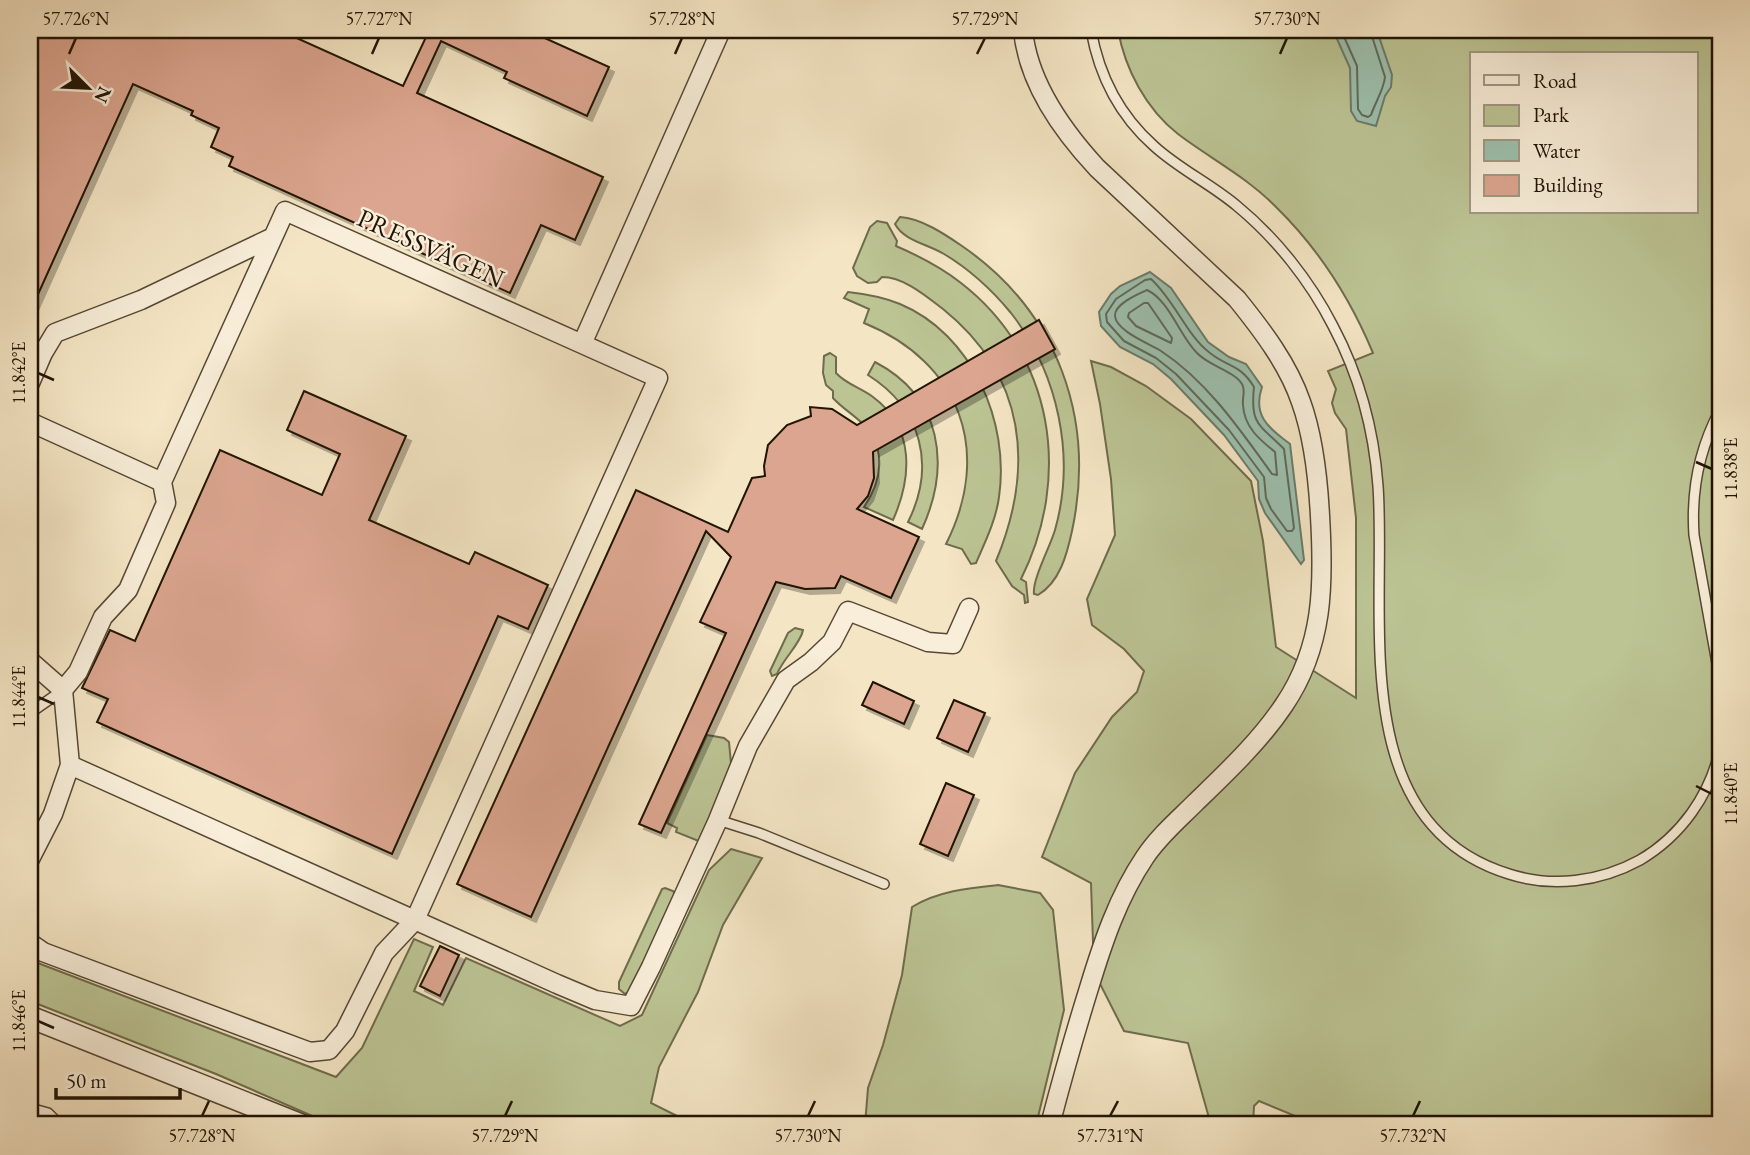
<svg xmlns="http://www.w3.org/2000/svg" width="1750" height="1155" font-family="'EB Garamond',serif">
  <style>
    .green { fill: #bcc494; stroke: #6e6c4c; stroke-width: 2; fill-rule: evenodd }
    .water { fill: #9dc0ae; stroke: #6b7b6a; stroke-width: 2 }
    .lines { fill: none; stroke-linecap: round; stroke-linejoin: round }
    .shore { stroke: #5f6a59; stroke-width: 2 }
    .building { fill: #dba58f; stroke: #211404; stroke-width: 2; filter: url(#shadow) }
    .service-casing { stroke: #564834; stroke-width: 12 }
    .minor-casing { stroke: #564834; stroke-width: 21 }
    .tertiary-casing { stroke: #564834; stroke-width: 24 }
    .service { stroke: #f8eed9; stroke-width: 9 }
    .minor { stroke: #f8eed9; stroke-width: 18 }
    .tertiary { stroke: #f8eed9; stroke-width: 21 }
    .ticks { fill: none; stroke: #211404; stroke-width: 2.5 }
    .labels { text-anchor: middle; stroke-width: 5; stroke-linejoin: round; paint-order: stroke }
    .street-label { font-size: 26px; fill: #211404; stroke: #f8eed9 }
    .neatline { fill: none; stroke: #211404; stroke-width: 2.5 }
    .ticks-label { font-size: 18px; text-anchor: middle; fill: #211404 }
  </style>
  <defs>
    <filter id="shadow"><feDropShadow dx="5" dy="5" stdDeviation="0" flood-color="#0004"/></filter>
  </defs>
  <rect width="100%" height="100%" fill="#f4e5c4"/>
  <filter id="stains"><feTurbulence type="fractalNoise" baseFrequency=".00286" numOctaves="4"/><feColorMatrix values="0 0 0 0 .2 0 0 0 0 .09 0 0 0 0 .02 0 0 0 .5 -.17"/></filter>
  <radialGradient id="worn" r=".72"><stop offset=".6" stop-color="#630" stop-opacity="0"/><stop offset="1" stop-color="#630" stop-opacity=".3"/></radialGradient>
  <path class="green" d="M1118,30H1720V1125H1317L1259,1101L1254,1106L1253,1125H1211L1188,1043L1124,1031L1094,972L1091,883L1042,857L1075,773L1112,717L1137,692L1144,671L1124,649L1092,625L1087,599L1115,535L1111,479L1100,404L1091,361L1111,367L1146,386L1191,419L1251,481L1263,541L1276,647L1356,698V518L1346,429L1335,413L1332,403L1336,389L1328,371L1373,353C1350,298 1319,249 1276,207C1247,177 1211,159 1178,134C1146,109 1125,69 1118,30ZM1472,54H1696V212H1472Z
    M900,217C921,218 946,235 962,246C1058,312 1096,419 1072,531C1067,554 1060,582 1038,595L1034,594C1032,580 1050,547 1055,530C1076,456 1058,373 1011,313C992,290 969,269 944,254C928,244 904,241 895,224Z
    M877,221L887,223L897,241L896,246C919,256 941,267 961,283C1054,355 1072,477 1021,579L1026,582L1028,602L1025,603L1024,595L1012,586L996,561C1035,467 1026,376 943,309C926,296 904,277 882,277L877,282L868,283L857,276L853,268L870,227Z
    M848,292C866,294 883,297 900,304C972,334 1010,422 999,497C996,520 985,542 976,563L971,564L962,549L946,544C993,451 960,362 864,323L869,309L844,298Z
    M830,353L836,357V373C846,384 861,388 873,397C915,428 912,477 893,520L864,507C882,481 887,449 863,424C854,415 842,408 833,398V391L826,385L823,373L824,356Z
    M875,362C942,397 951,465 922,529L908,522C936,466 922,409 868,375Z
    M795,628L803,630C801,643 783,659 777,674L772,676L770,671L788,633Z
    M707,735L724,738L729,742L732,774L701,842L676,832L677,828L667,823Z
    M731,849L762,858L723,925L698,992L659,1067L651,1103L695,1125H333L216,1074L30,1001V960L336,1077L362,1048L414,939L433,947L414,991L443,1005L466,958L620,1026L642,1015L709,870Z
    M998,885L1040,893L1053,910L1064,1010L1036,1125H865L868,1088L883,1045L902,975L912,907C938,891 969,888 998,885Z
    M665,888L673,891L676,896L630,991L625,994L619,989V982L662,889Z"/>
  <path class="water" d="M1333,30L1377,31L1392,75L1391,87L1385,96L1376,126L1357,121L1351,111L1350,68Z
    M1150,272L1171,288L1208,342L1229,357L1246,364L1262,387C1252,416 1269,428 1290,444L1304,560L1301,564L1265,513L1259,499L1258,481L1224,435L1171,379L1153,364L1120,347L1101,326L1099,312L1111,294L1120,286Z"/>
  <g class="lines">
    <path class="shore" d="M1341,30L1357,66L1358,109L1362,115L1368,117L1371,115C1375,103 1384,89 1385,77L1370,30
      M1151,279C1175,301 1187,336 1210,353C1229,368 1240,364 1254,387C1250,425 1259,424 1284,449L1294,528L1292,531H1287L1271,509L1266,498L1264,477L1229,430L1176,374L1156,358L1124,341L1107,322L1106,314L1116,299L1145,280Z
      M1147,290C1170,301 1179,335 1197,353C1209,366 1234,371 1242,384C1246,391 1242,396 1243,405C1244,427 1260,440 1275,452L1277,475L1272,474C1241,431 1207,381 1161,351C1150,344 1116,331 1115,316C1114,304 1138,294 1147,290Z
      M1144,303H1148L1172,338L1171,343L1136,326L1128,317L1129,313Z"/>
  </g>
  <path class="building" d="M30,30H279L403,86L427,35L416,30H527L609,67L587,116L504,78L507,72L441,41L417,93L603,177L575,240L541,225L510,293L229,166L233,157L211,147L219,128L191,115L193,111L133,84L30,312Z
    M1039,320L1055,349L873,452L874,478L868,496L857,509L919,537L891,598L841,576L835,588L805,589L776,582L661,833L639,824L726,633L700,622L731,557L706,531L531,917L457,884L636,490L728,532L752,478L765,476L764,466L768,445L787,425L811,416L810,407L832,409L857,425Z
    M304,391L406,436L369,520L469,564L475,552L548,585L528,629L498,616L392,854L97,722L108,699L82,688L110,630L135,641L220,450L322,495L340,454L287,430Z
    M873,682L914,701L904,724L862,705Z
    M954,700L985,713L968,752L937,738Z
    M946,783L974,795L948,856L920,844Z
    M440,946L459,955L440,996L420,986Z"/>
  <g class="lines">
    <g class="service-casing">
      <path id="service" d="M1091,30C1099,75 1119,115 1154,146C1179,169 1211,184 1237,206C1276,238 1310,281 1333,326C1359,375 1374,431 1378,486C1387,616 1344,823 1509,874C1552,888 1600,882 1640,860C1681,836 1710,795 1720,749
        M1720,410C1699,449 1691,490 1694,535L1720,680
        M30,713L63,690
        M718,820L759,833L884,884
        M30,1108L48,1113L60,1125"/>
    </g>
    <g class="minor-casing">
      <path id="minor" d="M1023,30C1028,83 1062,130 1097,168L1237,299C1262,330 1288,364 1301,402C1314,438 1318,478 1320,516C1324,584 1324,646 1284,705C1260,741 1227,772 1195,803C1178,820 1159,836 1145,857C1118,897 1103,942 1089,988C1075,1033 1062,1079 1050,1125
        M582,344L721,30
        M30,383L43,353L55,333L141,300L273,237
        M30,422L162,482
        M30,661L63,690L70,765L53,814L30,859
        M70,765L557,984L595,1000L631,1006L651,967L718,820L748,746L786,680L811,662L832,642L848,611L928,642L953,644L969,608
        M30,943L43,952L310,1052L329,1050L345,1031L384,953L415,920L658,378L285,211L162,482L166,503L128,590L103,617L78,672L63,690"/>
    </g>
    <g class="tertiary-casing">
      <path id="tertiary" d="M30,1017L301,1125"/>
    </g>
    <use href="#service" class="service"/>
    <use href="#minor" class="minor"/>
    <use href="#tertiary" class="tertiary"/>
  </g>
  <path class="ticks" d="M69,54L76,38M372,54L379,38M675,54L682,38M977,54L985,38M1280,54L1287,38M38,373L54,380M1696,462L1712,469M38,697L54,704M1696,786L1712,794M38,1021L54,1028M202,1116L209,1101M505,1116L512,1101M808,1116L815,1101M1110,1116L1118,1101M1413,1116L1420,1101"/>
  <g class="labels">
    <g class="street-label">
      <text transform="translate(431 248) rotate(24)" y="9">PRESSVÄGEN</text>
    </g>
  </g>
  <rect width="1750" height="1155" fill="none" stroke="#f4e5c4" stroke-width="77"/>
  <rect x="1470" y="52" width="228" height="161" fill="#f8eed9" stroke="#a29784" stroke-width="2"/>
  <rect x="1484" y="75" width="35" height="10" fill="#f8eed9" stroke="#a29784" stroke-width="2"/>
  <text x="1533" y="88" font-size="21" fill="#211404">Road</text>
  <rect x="1484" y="105" width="35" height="21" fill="#bcc494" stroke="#a29784" stroke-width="2"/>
  <text x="1533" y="122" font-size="21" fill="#211404">Park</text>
  <rect x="1484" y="140" width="35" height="21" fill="#9dc0ae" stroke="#a29784" stroke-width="2"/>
  <text x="1533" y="158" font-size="21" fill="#211404">Water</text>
  <rect x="1484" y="175" width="35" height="21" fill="#dba58f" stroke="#a29784" stroke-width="2"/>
  <text x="1533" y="192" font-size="21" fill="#211404">Building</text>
  <g transform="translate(88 88) rotate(114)" stroke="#f8eed9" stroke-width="5" paint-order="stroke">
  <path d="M0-5L12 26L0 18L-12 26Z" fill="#211404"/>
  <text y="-10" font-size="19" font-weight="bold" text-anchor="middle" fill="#211404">N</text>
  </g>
  <path d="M56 1088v10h124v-10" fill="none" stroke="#211404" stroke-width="3.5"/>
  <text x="66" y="1088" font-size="21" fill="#211404" stroke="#f8eed9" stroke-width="5" paint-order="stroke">50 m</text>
  <rect x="38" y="38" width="1674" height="1078" class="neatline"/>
  <g class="ticks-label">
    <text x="76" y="25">57.726°N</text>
    <text x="379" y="25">57.727°N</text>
    <text x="682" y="25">57.728°N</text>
    <text x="985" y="25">57.729°N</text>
    <text x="1287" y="25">57.730°N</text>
    <text transform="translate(19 373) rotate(-90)" y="6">11.842°E</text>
    <text transform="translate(1731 469) rotate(-90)" y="6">11.838°E</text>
    <text transform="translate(19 697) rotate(-90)" y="6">11.844°E</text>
    <text transform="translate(1731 794) rotate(-90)" y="6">11.840°E</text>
    <text transform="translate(19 1021) rotate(-90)" y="6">11.846°E</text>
    <text x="202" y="1142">57.728°N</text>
    <text x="505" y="1142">57.729°N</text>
    <text x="808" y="1142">57.730°N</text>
    <text x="1110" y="1142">57.731°N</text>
    <text x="1413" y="1142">57.732°N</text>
  </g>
  <rect width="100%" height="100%" filter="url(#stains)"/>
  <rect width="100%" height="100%" fill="url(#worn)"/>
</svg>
